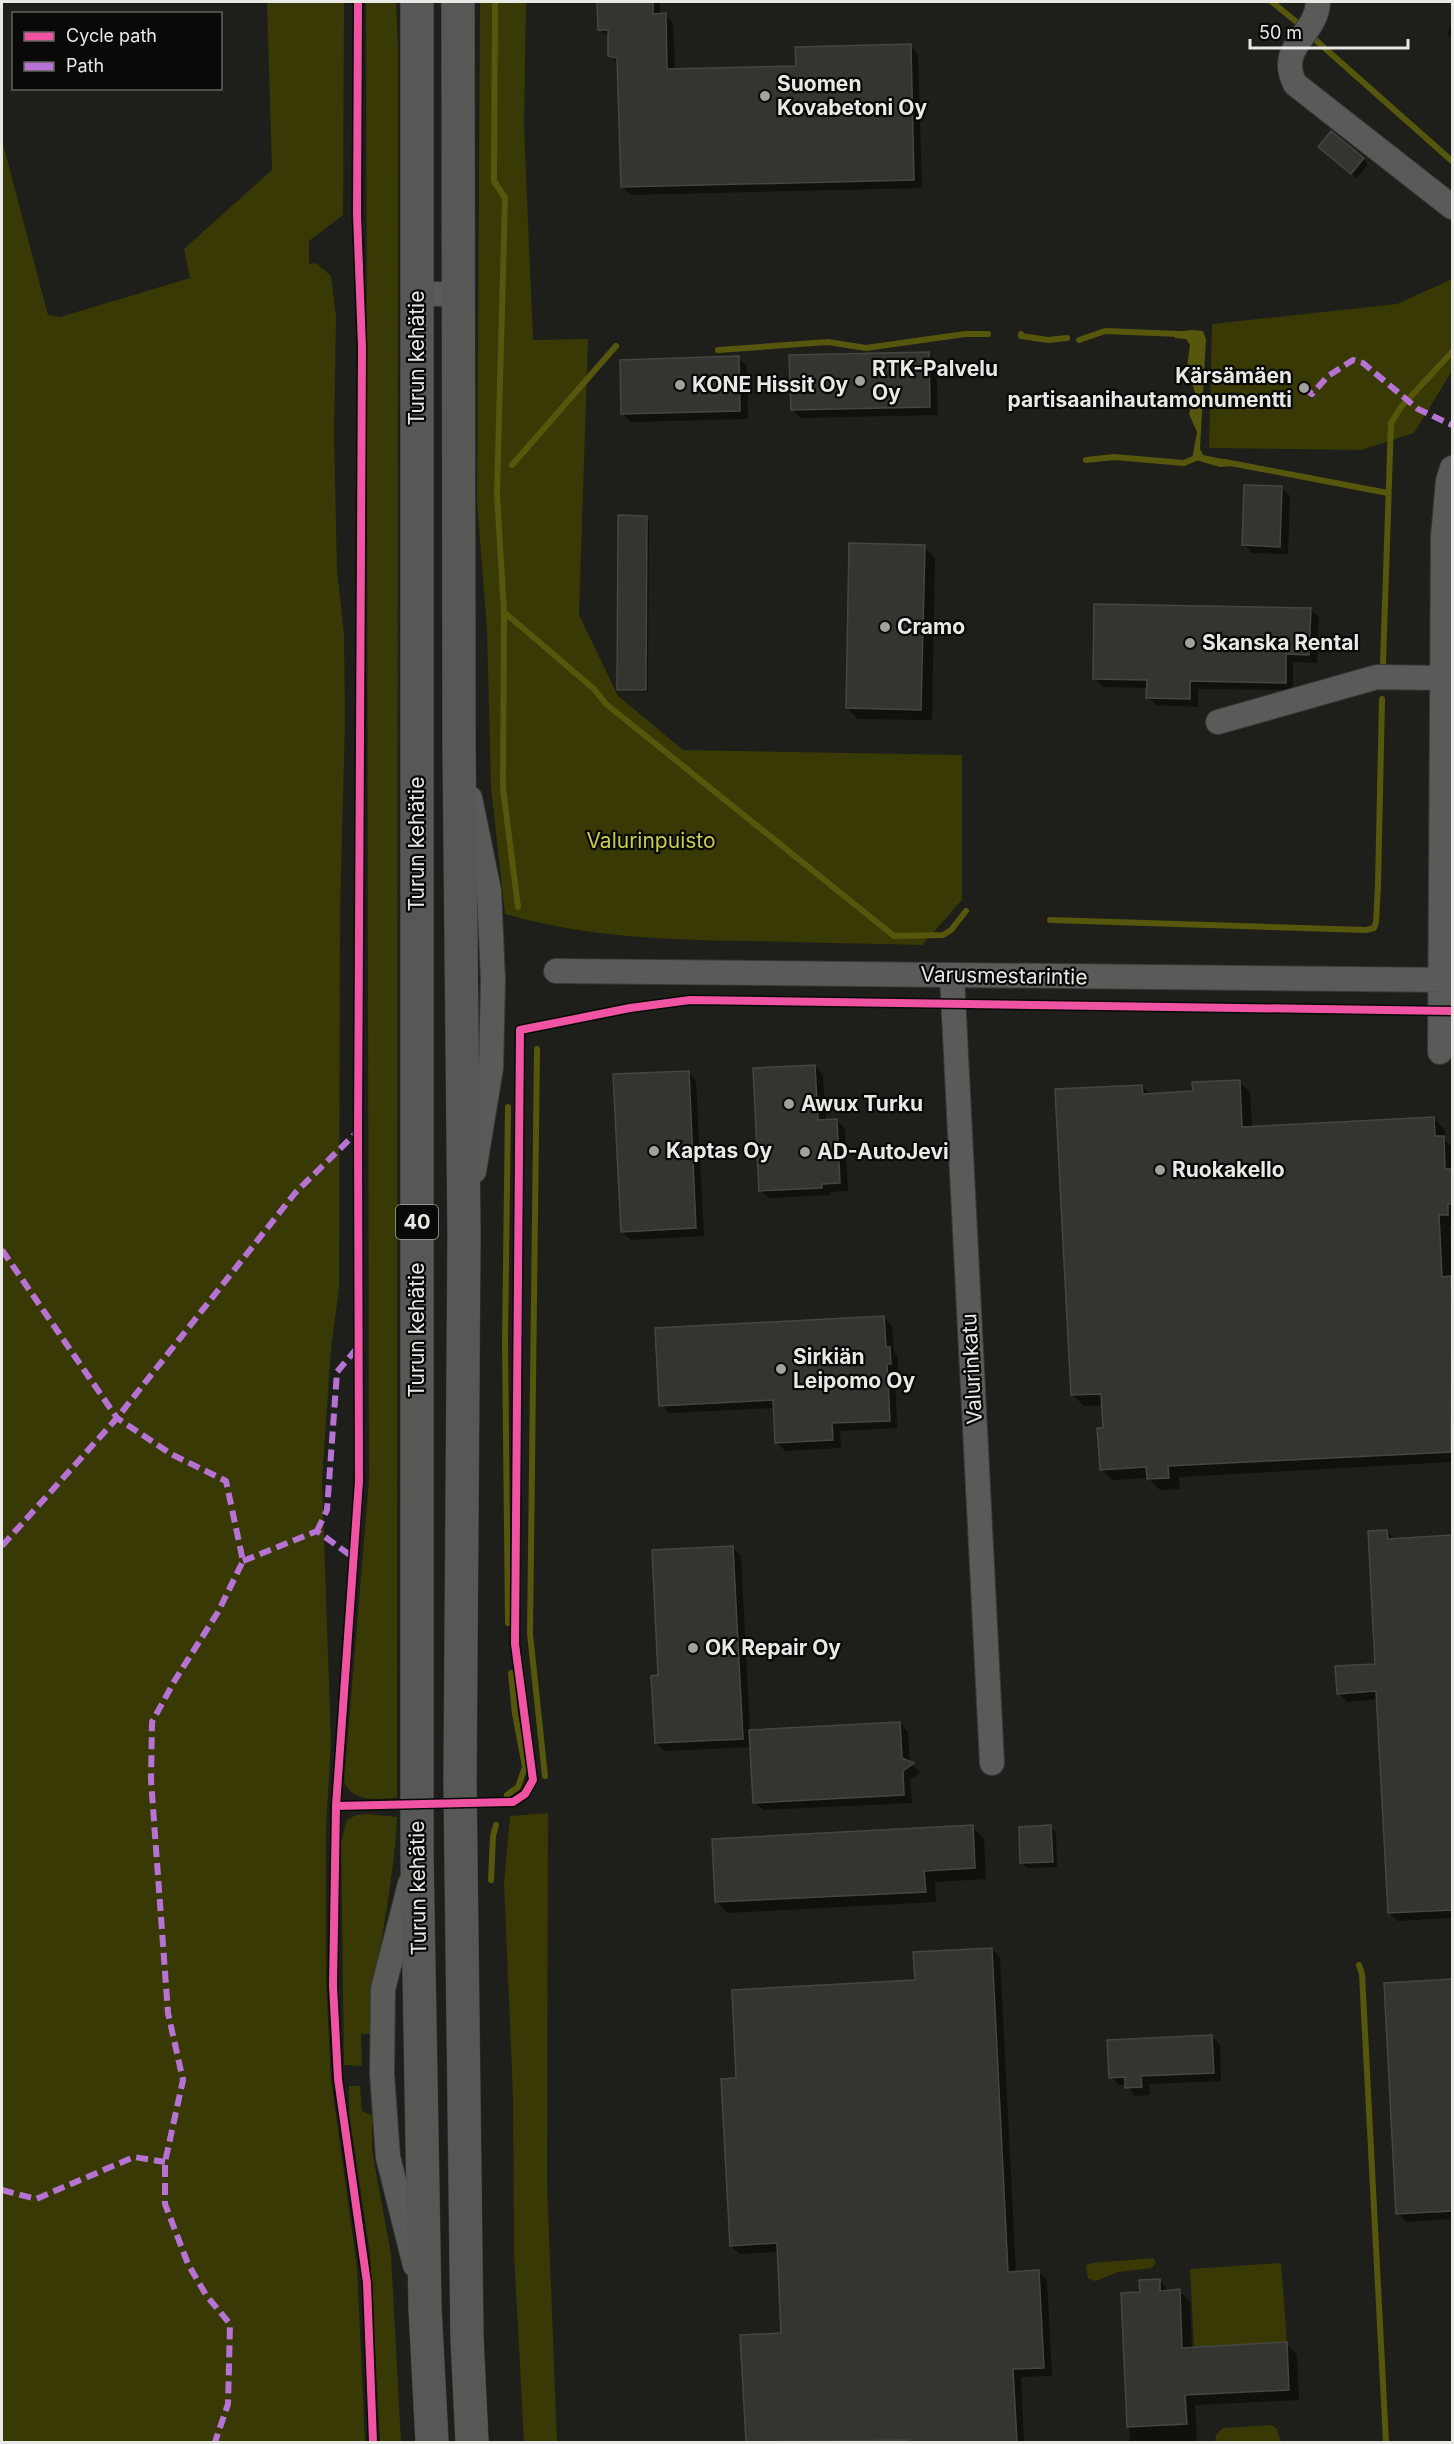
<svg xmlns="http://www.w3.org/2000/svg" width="1454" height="2444" font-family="Inter,sans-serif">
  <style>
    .green { fill: #383904 }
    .water { fill: #56560d }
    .shadow { fill: #0007 }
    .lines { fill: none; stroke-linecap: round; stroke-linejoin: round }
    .stream { stroke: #56560d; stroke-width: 6 }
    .building { fill: #343531; stroke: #454542; stroke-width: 1.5 }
    .minor-casing { stroke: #393937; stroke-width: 26 }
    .highway-casing { stroke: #393937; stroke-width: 34 }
    .minor { stroke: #5a5a58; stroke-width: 24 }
    .highway { stroke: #575755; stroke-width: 33 }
    .quiet { stroke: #b673d3; stroke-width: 6; stroke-dasharray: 12 6; stroke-linecap: butt }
    .cycleway-casing { stroke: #090907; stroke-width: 11 }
    .cycleway { stroke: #f153a3; stroke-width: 8 }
    .poi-dot { fill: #a1a19d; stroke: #090907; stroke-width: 2 }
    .labels { text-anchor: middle; stroke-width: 4.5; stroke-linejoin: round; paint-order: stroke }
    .shield { fill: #090907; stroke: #a5a5a2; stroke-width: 1.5 }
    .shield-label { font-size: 20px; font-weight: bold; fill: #e8e8e4 }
    .poi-label { font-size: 21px; font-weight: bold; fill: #e8e8e4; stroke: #090907; text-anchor: start }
    .street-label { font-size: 21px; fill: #e8e8e4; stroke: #090907 }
    .park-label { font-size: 21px; fill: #cacc4b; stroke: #090907 }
  </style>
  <rect width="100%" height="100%" fill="#1e1e1a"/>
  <path class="green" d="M267,2H344L343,215L309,241V264L316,263L331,276L336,316L334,435L337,569L344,636L345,722L340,912L339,1288L331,1349L322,1481L331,1740L326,1829V1978L331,2079L357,2266L365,2442H2V140L48,315L60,317L190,278L184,249L272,170Z
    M366,2H396L398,51L397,1798C378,1799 353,1803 344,1782L369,1480Z
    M480,2H526L524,126L533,340L588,339L579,615L618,696L683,750L962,755V900L922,945C863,944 803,942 744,941C663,940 584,937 505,914L491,787L487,630L477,501Z
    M1452,279V371L1414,433L1361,450L1209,448L1212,324L1397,304Z
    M548,1813L547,2184L557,2442H524L514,2253L513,2096L504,1883L510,1816Z
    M369,1814L397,1817C394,1890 374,1961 371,2034H361L362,2066L344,2065L341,1842L347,1820L356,1815Z
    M349,2086H360L362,2111L372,2115V2150L391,2254L401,2442H380L370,2254L349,2112Z
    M1153,2258L1156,2262L1152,2268L1118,2272L1096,2281L1088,2279L1086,2265L1092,2263Z
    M1281,2263L1287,2342L1194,2347L1190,2269Z
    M1272,2425L1277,2429L1281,2442H1215L1216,2435L1223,2428Z"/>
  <path class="water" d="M1192,330L1203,331L1206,339L1200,449L1203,455L1232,461L1233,466L1220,467L1192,459L1197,432L1189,414L1195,393L1187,367L1190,345L1186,339L1175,338L1173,332Z"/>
  <path class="shadow" d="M660,2V15H665L673,23L675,70L798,67L910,45L918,54L922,188L631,195L622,187L618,64L610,55V38L600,30L599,3Z
    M1452,24V38L1447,33Z
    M1325,152L1363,159L1368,164L1357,178Z
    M928,353L936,362L938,415L801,418L792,410Z
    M738,358L747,366L748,419L631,422L623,414Z
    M1282,488L1290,496L1288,554L1252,553L1244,544Z
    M646,517L649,519L648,692L621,691L619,689Z
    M924,547L935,558L932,720L858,719L847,708Z
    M1310,609L1319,617L1317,663L1293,662V690L1198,689V707L1156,705L1148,697V688L1103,687L1095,679Z
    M815,1066L823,1075L826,1121L837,1120L845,1129L848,1191L829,1192L830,1195L769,1198L760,1190Z
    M688,1072L696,1081L704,1236L631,1240L622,1232Z
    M1239,1081L1250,1093L1252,1128L1434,1119L1445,1130V1140L1452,1147V1226H1450L1452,1277V1462L1179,1477L1180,1489L1160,1490L1148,1478L1112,1480L1101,1469L1105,1430L1103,1405L1084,1406L1073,1395L1142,1086L1151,1095L1195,1093Z
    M884,1318L892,1326L894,1352L898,1357V1372H895L897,1428L840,1431L841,1448L785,1451L777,1443L775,1408L669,1413L661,1405Z
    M1386,1531L1395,1540L1452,1537V1918L1398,1921L1389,1913L1378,1699L1347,1702L1339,1693L1377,1665Z
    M733,1548L741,1556L750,1731L900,1723L908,1732L910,1763L921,1773L910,1779L912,1803L763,1810L754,1802L751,1747L665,1751L656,1743L659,1677Z
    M972,1827L984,1838L986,1879L935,1882L936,1902L727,1913L716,1901Z
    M1051,1827L1056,1832L1057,1867L1027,1868L1022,1863Z
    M992,1949L1000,1958L1016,2273L1039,2272L1047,2280L1052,2376L1021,2377L1024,2442H747L741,2337L782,2335L778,2252L740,2254L731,2246L738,2080L916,1981Z
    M1452,1981V2219L1406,2222L1398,2213L1386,1984Z
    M1212,2036L1220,2045L1221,2081L1149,2084L1150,2095L1135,2096L1127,2085H1119L1111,2077Z
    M1159,2280L1170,2292L1179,2291L1190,2302L1192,2349L1286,2344L1297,2354L1299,2400L1195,2405L1197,2442H1130L1122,2295L1141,2294Z"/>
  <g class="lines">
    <path class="stream" d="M495,2L494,181L505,198L497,494L504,612
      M1272,2L1299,24
      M1311,36L1452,161
      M1021,334V336L1048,340L1067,338
      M1079,340L1105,331L1179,334
      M718,350L828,342L866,348L965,334H988
      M1086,460L1114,457L1184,463L1198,457
      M1225,462L1388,493
      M512,465L616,346
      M1383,663L1391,423L1401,407L1452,352
      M518,907L503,788L504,612L594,689L606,704L894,936L943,935L951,930L966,911
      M1050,920L1366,930L1374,928L1376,922L1378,885L1382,699
      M537,1049L530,1634L545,1776
      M508,1623L505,1342L508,1107
      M507,1795L518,1787L525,1767L515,1714L511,1673
      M491,1880L493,1836L496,1825
      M1359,1965L1362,1974L1386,2442"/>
  </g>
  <path class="building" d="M597,2H653V14L666,13L667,69L796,66L795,47L911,44L914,180L621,187L617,58L608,56V30H598Z
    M1331,131L1364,158L1351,174L1318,147Z
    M929,352L930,407L791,410L789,355Z
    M739,356L740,411L621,414L620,360Z
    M1244,485L1282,486L1280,547L1242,545Z
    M618,515L647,516L646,690H617Z
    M849,543L925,545L921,710L846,708Z
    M1094,604L1311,608L1309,655L1286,654V683L1190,681V699L1146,698L1147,680L1093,679Z
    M815,1065L818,1120L837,1119L840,1183L822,1184V1188L759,1191L753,1068Z
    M689,1071L696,1228L621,1232L613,1074Z
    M1240,1080L1242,1127L1434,1117L1435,1136H1444L1445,1169H1452V1204H1448V1215H1439L1442,1277L1451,1276L1452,1307L1451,1452L1168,1466L1169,1478L1147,1479L1146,1467L1100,1470L1097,1428H1103L1101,1394L1071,1395L1055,1089L1142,1085L1143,1094L1193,1091L1192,1082Z
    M884,1316L886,1347H890L891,1364H887L890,1421L832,1423L833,1440L775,1443L773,1400L659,1406L655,1328Z
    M1387,1530L1388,1539L1452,1535V1910L1388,1913L1376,1691L1337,1694L1335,1666L1375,1664L1368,1531Z
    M733,1546L743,1739L655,1743L651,1676L658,1675L652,1550Z
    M900,1722L902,1758L914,1763L903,1771L904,1795L753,1803L749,1730Z
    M973,1825L975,1868L924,1871L926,1892L715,1902L712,1839Z
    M1051,1825L1053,1862L1020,1863L1019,1827Z
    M992,1948L1008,2272L1039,2270L1044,2368L1013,2369L1017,2442H909V2440L746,2442L740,2335L781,2333L777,2243L730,2246L721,2079L736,2078L732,1990L915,1980L913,1952Z
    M1452,1979V2211L1396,2214L1384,1983Z
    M1212,2035L1214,2073L1141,2076L1142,2087L1125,2088V2077L1109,2078L1107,2040Z
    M1160,2279V2291L1180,2289L1182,2348L1287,2342L1289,2390L1185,2395L1187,2424L1127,2427L1121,2293L1140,2292L1139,2280Z"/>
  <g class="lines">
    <g class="minor-casing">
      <path id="minor" d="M1318,2C1317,35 1276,46 1295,84L1452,207
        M417,294H458
        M1218,722L1377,677L1440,678
        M470,798L489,891L493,979L491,1068L474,1171
        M556,971L1452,980
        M952,976L992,1763
        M1440,1052L1443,537L1448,481L1452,468
        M410,1884L383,1989L382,2074L388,2157L415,2265"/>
    </g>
    <g class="highway-casing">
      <path id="highway" d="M417,2V1856L425,2308L432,2442
        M458,2L459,742L464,1235L460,1783L467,2338L472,2442"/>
    </g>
    <use href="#minor" class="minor"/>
    <use href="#highway" class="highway"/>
    <path class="quiet" d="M1304,388L1312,394L1328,376L1353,360L1363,363L1418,409L1452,425
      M2,1250L117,1418L171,1454L226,1481L243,1561L218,1612L175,1680L152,1722L151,1780L168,2013L183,2080L165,2162V2204L188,2264L206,2295L230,2324L228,2404L215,2442
      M317,1531L327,1510L337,1372L358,1347
      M2,1546L117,1418L295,1193L358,1131
      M243,1561L317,1531L354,1558
      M2,2190L36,2199L134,2157L165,2162"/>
    <g class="cycleway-casing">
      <path id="cycleway" d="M358,2L357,214L362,347L358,1131L359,1481L336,1806L333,1986L338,2079L367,2283L373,2442
        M336,1806L513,1802L525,1794L533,1780L515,1644L520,1030L630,1008L690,1000L1452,1011"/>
    </g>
    <use href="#cycleway" class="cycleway"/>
  </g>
  <g class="poi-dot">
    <circle cx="765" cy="96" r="6"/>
    <circle cx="860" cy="381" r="6"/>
    <circle cx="680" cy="385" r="6"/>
    <circle cx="1304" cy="388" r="6"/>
    <circle cx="885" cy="627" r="6"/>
    <circle cx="1190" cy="643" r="6"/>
    <circle cx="789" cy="1104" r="6"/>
    <circle cx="654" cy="1151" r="6"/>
    <circle cx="805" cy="1152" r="6"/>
    <circle cx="1160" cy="1170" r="6"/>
    <circle cx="781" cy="1369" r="6"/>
    <circle cx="693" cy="1648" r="6"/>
  </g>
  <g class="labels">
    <rect class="shield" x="396" y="1205" width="42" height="34" rx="4.5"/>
    <g class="shield-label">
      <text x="417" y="1229">40</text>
    </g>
    <g class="poi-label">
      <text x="777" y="91">Suomen<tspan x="777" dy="24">Kovabetoni Oy</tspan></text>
      <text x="872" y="376">RTK-Palvelu<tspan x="872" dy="24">Oy</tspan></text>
      <text x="1292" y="383" text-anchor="end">Kärsämäen<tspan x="1292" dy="24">partisaanihautamonumentti</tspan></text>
      <text x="692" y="392">KONE Hissit Oy</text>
      <text x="897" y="634">Cramo</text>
      <text x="1202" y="650">Skanska Rental</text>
      <text x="801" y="1111">Awux Turku</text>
      <text x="666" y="1158">Kaptas Oy</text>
      <text x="817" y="1159">AD-AutoJevi</text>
      <text x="1172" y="1177">Ruokakello</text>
      <text x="793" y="1364">Sirkiän<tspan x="793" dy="24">Leipomo Oy</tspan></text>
      <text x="705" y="1655">OK Repair Oy</text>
    </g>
    <g class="street-label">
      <text transform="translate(417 358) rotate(-90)" y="7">Turun kehätie</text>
      <text transform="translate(417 844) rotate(-90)" y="7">Turun kehätie</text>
      <text transform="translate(1004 976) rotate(1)" y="7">Varusmestarintie</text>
      <text transform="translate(417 1330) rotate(-90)" y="7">Turun kehätie</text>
      <text transform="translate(972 1369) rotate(-93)" y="7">Valurinkatu</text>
      <text transform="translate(418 1888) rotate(-91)" y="7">Turun kehätie</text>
    </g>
    <g class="park-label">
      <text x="651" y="848">Valurinpuisto</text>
    </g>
  </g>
  <rect width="1454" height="2444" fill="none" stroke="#e8e8e4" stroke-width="6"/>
  <rect x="12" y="12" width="210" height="78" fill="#090907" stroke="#62625f" stroke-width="1.5"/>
  <rect x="24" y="32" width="30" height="9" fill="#f153a3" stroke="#62625f" stroke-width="1.5"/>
  <text x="66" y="42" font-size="18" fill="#e8e8e4">Cycle path</text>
  <rect x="24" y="62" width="30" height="9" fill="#b673d3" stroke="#62625f" stroke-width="1.5"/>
  <text x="66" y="72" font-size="18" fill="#e8e8e4">Path</text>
  <path d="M1250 39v9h158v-9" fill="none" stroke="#e8e8e4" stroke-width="3"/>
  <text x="1259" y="39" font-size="18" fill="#e8e8e4" stroke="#090907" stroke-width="4.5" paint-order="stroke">50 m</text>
</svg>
